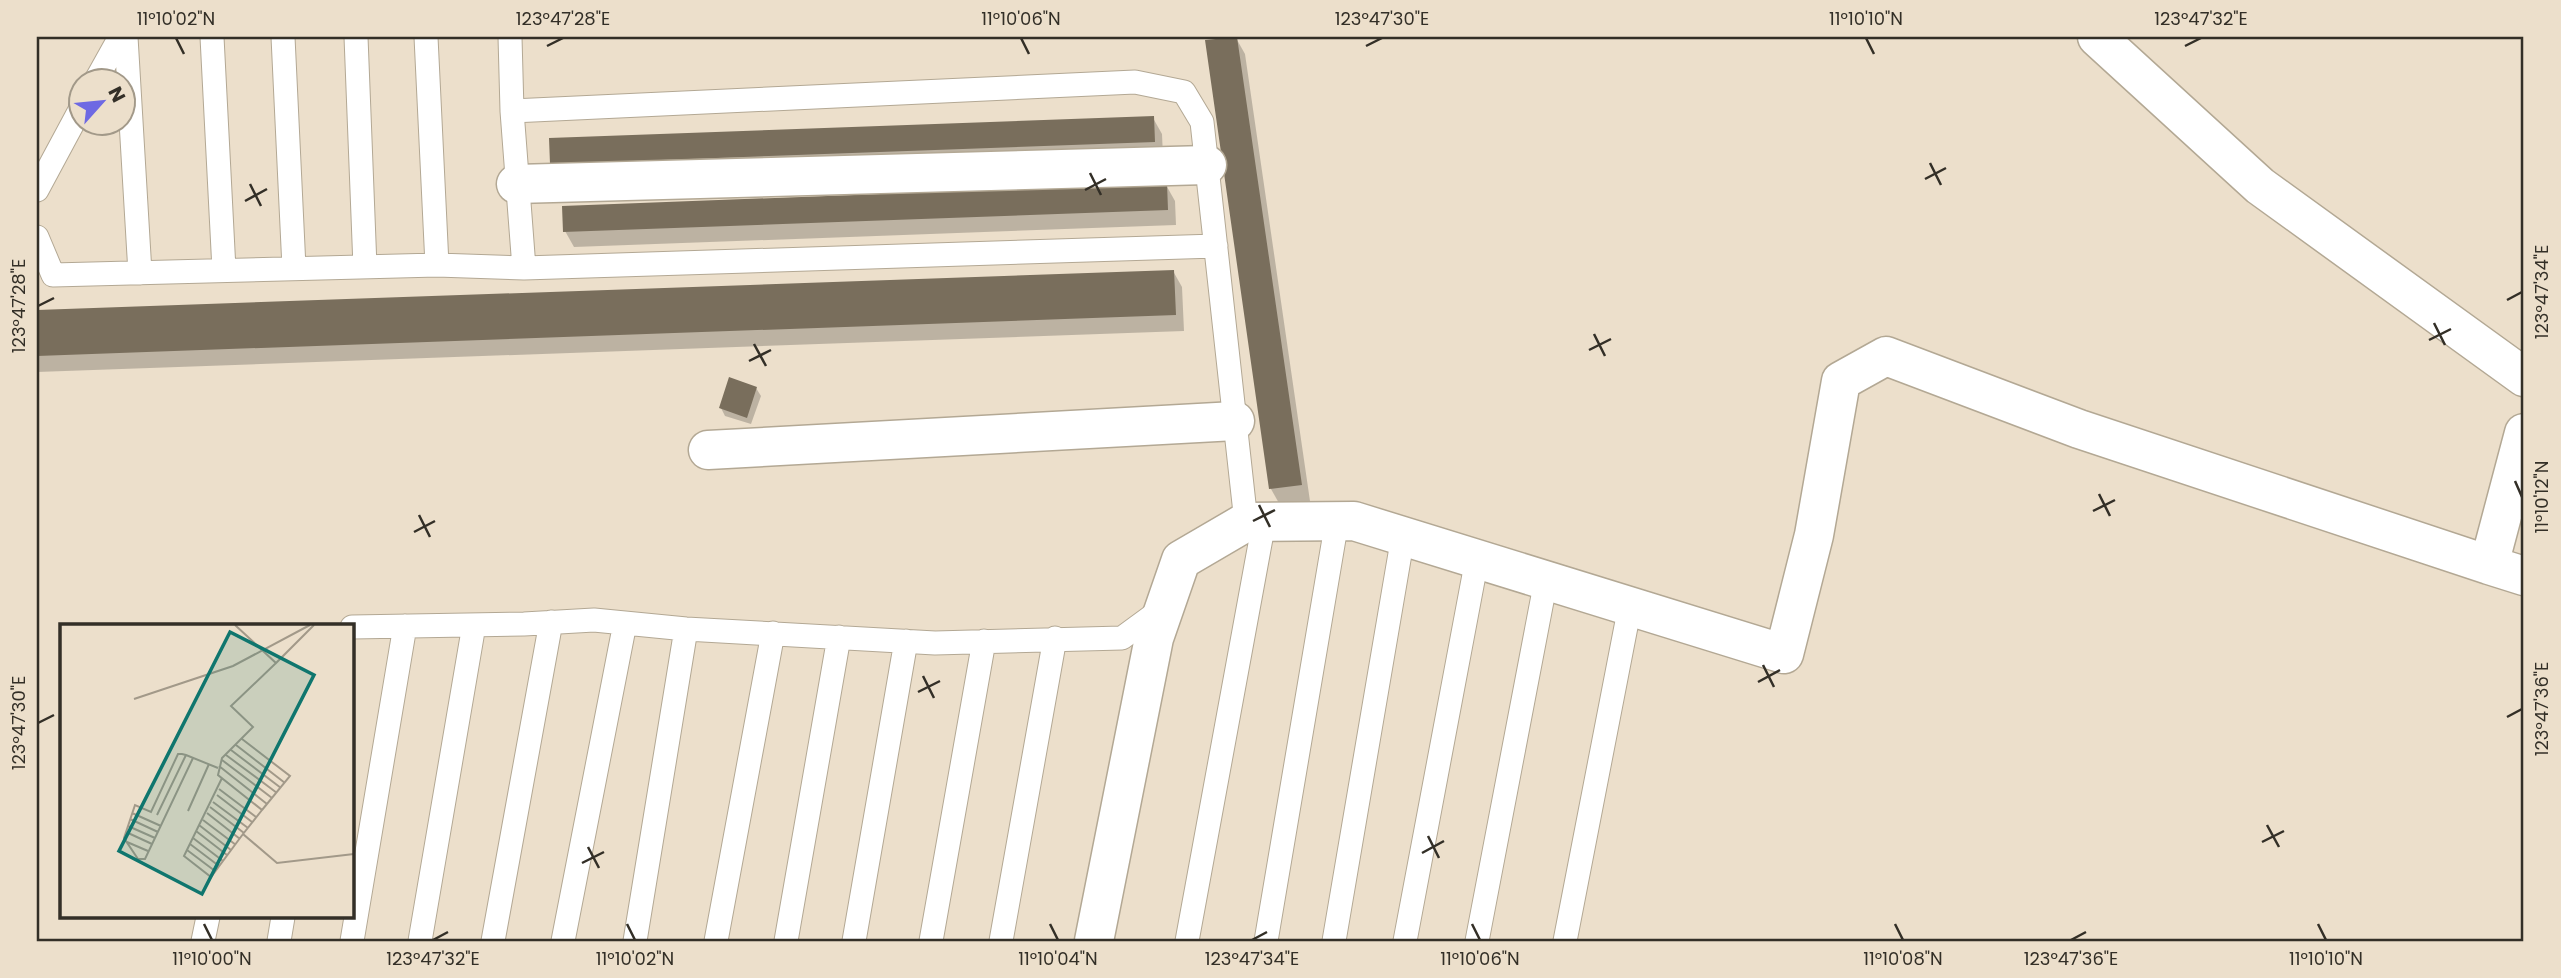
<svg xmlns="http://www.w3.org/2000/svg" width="2561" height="978" font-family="Poppins,sans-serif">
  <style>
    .shadow { fill: #0003 }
    .building { fill: #796e5c }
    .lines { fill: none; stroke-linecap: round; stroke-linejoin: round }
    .lane-casing { stroke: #b3a894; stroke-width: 25 }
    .street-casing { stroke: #b3a894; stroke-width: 41 }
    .lane { stroke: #fff; stroke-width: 23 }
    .street { stroke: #fff; stroke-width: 38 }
    .ticks { fill: none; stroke: #332f27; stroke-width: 2.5 }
    .inset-road { fill: none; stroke: #a29989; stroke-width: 2 }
    .view { fill: #0f766e; fill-opacity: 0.15; stroke: #0f766e; stroke-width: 3.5 }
    .inset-edge { fill: none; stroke: #332f27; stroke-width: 3.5 }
    .neatline { fill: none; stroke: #332f27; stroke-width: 2.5 }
    .ticks-label { font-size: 18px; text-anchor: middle; fill: #332f27 }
  </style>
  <rect width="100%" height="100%" fill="#ecdfcb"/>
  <path class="shadow" d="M1236,38L1245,54L1310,501L1280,505L1271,489Z
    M1153,118L1162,134L1163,157L552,164Z
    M1166,185L1175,201L1176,225L574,247L565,231Z
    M1173,271L1182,287L1184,331L37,372V312Z
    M756,388L761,396L751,424L725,416L721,408Z"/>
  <path class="building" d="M1237,37L1302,485L1269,489L1205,40Z
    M1154,116L1155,142L550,164L549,138Z
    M1167,183L1168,210L563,232L562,206Z
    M1174,270L1176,315L37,356V310Z
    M729,377L757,387L747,418L719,408Z"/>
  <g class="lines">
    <g class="lane-casing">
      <path id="lane" d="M126,37L140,273
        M212,37L224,270
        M283,37L294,268
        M356,37L365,267
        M426,37L437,265
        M510,37L512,111L1135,82L1184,92L1202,122L1246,522
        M96,80L120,37
        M512,111L524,268
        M37,190L80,110
        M37,237L53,275L437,265L524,268L1216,246
        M352,627L524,624L594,620L686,629L935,643L1122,638L1163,608
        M203,941L208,917
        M279,941L283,917
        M352,941L405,626
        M420,941L474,625
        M493,941L551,622
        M563,941L625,623
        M635,941L686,629
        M716,941L773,633
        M786,941L839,637
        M854,941L906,641
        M931,941L984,641
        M1001,941L1055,638
        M1187,941L1264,522
        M1266,941L1337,521
        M1334,941L1403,536
        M1405,941L1477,559
        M1477,941L1546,580
        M1565,941L1630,606"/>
    </g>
    <g class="street-casing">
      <path id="street" d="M2097,37L2260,186L2524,377
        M516,184L1207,165
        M2524,433L2489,565L2524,576
        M708,450L1235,421
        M1094,941L1154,638L1181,560L1246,522L1354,521L1784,654L1814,535L1841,381L1886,356L2079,429L2489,565"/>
    </g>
    <use href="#lane" class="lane"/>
    <use href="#street" class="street"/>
  </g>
  <path class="ticks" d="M176,38L184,54M1021,38L1029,54M1866,38L1874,54M547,46L563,38M1366,46L1382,38M2185,46L2201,38M1930,163L1941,185M1090,173L1101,195M1925,179L1946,168M250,184L261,206M1085,190L1106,179M245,201L267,189M2507,300L2522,292M38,306L54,298M2434,323L2445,345M1594,334L1605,356M2429,340L2451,329M754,344L766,366M1589,350L1611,339M749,361L771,350M2515,481L2522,497M2099,494L2110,516M1259,505L1270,527M2093,511L2115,500M419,515L430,537M1253,521L1275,510M414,532L435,521M1763,665L1774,687M923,676L934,698M1758,682L1780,670M918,692L940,681M2507,717L2522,709M38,723L54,715M2267,825L2279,847M1428,836L1439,858M2262,842L2284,831M588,847L599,868M1422,853L1444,841M582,863L604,852M204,924L212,940M627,924L635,940M1050,924L1058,940M1472,924L1480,940M1895,924L1903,940M2318,924L2326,940M433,940L448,932M1252,940L1267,932M2071,940L2086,932"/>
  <g transform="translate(60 624)">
    <rect width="294" height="294" fill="#ecdfcb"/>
    <path class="inset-road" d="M175,1L216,39L254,1M216,39L171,82L193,103L162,134L158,151L202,186L183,210L217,239L294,230M74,75L173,42L250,1M182,115L230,152L202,186M176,121L225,159M171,126L221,164M166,131L217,169M133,134L85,235H78L64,214L75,181L91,188L118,130H122L126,131L158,144M162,136L212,174M159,142L207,180M162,154L124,232L151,253L183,210M159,165L196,193M157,171L192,198M153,178L188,204M150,183L184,209M128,187L149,140M72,189L101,202M147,189L180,215M97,191L126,131M70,195L98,208M143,196L176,221M139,201L171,226M68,202L95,214M136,207L167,231M66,208L92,220M133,214L163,237M67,218L88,227M130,220L159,242M127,226L155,247"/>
    <path class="view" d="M170,8L254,51L142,270L59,227Z"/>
    <rect width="294" height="294" class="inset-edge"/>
  </g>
  <rect width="2561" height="978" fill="none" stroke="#ecdfcb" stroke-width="77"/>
  <g transform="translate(102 102) rotate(63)"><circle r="33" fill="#ecdfcb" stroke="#a29989" stroke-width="2"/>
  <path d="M0-5L12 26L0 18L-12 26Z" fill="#6e69e3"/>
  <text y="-10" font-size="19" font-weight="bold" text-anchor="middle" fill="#332f27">N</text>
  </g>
  <rect x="38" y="38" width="2484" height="902" class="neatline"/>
  <g class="ticks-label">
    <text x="176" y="25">11°10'02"N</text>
    <text x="563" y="25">123°47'28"E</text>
    <text x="1021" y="25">11°10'06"N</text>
    <text x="1382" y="25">123°47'30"E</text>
    <text x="1866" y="25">11°10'10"N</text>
    <text x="2201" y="25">123°47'32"E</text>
    <text transform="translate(2542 292) rotate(-90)" y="6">123°47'34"E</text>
    <text transform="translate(19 306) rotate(-90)" y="6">123°47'28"E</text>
    <text transform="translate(2542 497) rotate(-90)" y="6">11°10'12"N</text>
    <text transform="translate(2542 709) rotate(-90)" y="6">123°47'36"E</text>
    <text transform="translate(19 723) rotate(-90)" y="6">123°47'30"E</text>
    <text x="212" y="965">11°10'00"N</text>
    <text x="433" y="965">123°47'32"E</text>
    <text x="635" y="965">11°10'02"N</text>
    <text x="1058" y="965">11°10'04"N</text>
    <text x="1252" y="965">123°47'34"E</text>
    <text x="1480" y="965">11°10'06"N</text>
    <text x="1903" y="965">11°10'08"N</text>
    <text x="2071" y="965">123°47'36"E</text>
    <text x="2326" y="965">11°10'10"N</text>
  </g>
</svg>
